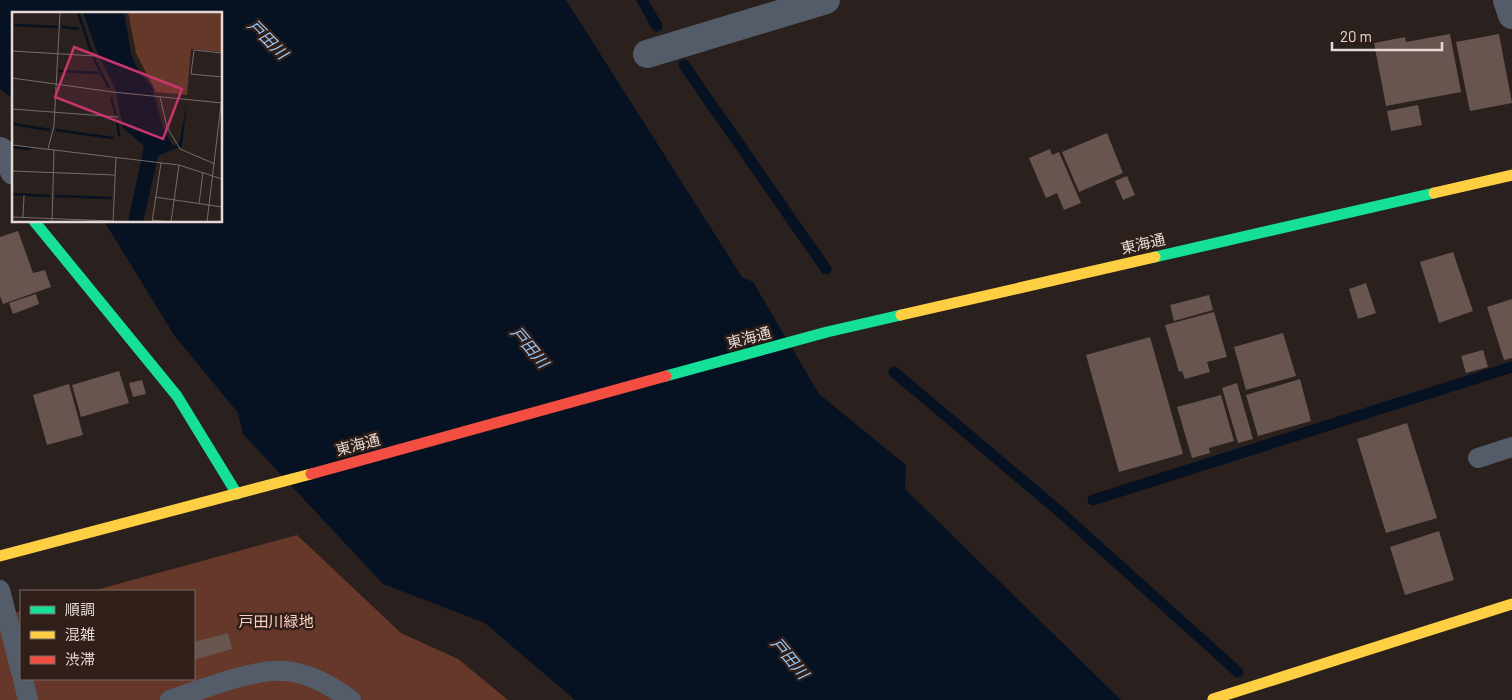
<svg xmlns="http://www.w3.org/2000/svg" width="1512" height="700" font-family="Barlow,'Noto Sans JP',sans-serif">
  <style>
    .green { fill: #65382a }
    .water { fill: #061222 }
    .lines { fill: none; stroke-linecap: round; stroke-linejoin: round }
    .stream { stroke: #061222; stroke-width: 11 }
    .building { fill: #69554f }
    .lane { stroke: #535c68; stroke-width: 20 }
    .street { stroke: #535c68; stroke-width: 28 }
    .fast { stroke: #16e098; stroke-width: 11 }
    .slow { stroke: #ffcf43; stroke-width: 11 }
    .jam { stroke: #f24e42; stroke-width: 11 }
    .labels { text-anchor: middle; stroke-width: 5; stroke-linejoin: round; paint-order: stroke }
    .street-label { font-size: 15px; fill: #e6d9d5; stroke: #301e18 }
    .park-label { font-size: 15px; fill: #fdcfc0; stroke: #301e18 }
    .water-label { font-size: 16px; font-style: italic; fill: #98c6f6; stroke: #301e18 }
    .inset-river { fill: none; stroke: #061222; stroke-width: 2.5 }
    .inset-road { fill: none; stroke: #756b67; stroke-width: 1 }
    .view { fill: #c7356d; fill-opacity: 0.15; stroke: #c7356d; stroke-width: 2.5 }
    .inset-edge { fill: none; stroke: #e6d9d5; stroke-width: 2.5 }
  </style>
  <rect width="100%" height="100%" fill="#2a211e"/>
  <path class="green" d="M297,535L401,633L458,659L508,700H0V617L21,611V679H194V591H92Z"/>
  <path class="water" d="M0,0H566L742,277L753,282L819,394L906,465L905,489L1121,700H575L485,623L383,584L243,434L238,413L174,335L104,221H221V14H14V100L0,89Z"/>
  <g class="lines">
    <path class="stream" d="M642,0L657,26
      M684,65L826,269
      M894,372L1059,511L1238,672
      M1093,500L1512,367"/>
  </g>
  <path class="building" d="M1450,34L1461,92L1386,106L1374,43L1405,37L1406,42Z
    M1499,34L1512,103L1470,111L1456,42Z
    M1418,105L1422,125L1391,131L1387,111Z
    M1107,133L1123,173L1079,192L1062,152Z
    M1050,149L1052,155L1059,152L1081,203L1064,210L1057,193L1046,198L1029,158Z
    M1127,176L1135,195L1123,200L1115,181Z
    M18,231L33,273L45,270L51,287L3,304L0,296V237Z
    M1453,252L1473,311L1439,323L1420,262Z
    M1366,283L1376,313L1358,319L1349,289Z
    M36,294L39,304L13,314L9,303Z
    M1209,295L1213,310L1174,321L1170,305Z
    M1512,299V358L1504,360L1487,307Z
    M1214,312L1227,357L1207,362L1210,372L1185,379L1182,371L1179,372L1165,325Z
    M1283,333L1296,376L1246,390L1234,347Z
    M1150,337L1183,454L1119,472L1086,355Z
    M1483,350L1488,367L1466,373L1461,356Z
    M119,371L129,403L81,417L72,385Z
    M1300,379L1311,421L1258,436L1246,395Z
    M142,380L146,394L133,397L129,383Z
    M1237,383L1253,439L1238,443L1222,388Z
    M69,384L83,435L47,445L33,395Z
    M1221,395L1234,441L1209,448L1210,453L1192,458L1177,407Z
    M1407,423L1437,518L1386,533L1357,439Z
    M1439,531L1454,580L1405,595L1390,547Z
    M228,633L232,649L194,660V642Z"/>
  <g class="lines">
    <path class="lane" d="M1478,458L1512,447
      M0,590L21,672
      M23,679L28,700
      M170,700C200,690 255,668 285,671C310,673 332,686 351,700"/>
    <path class="street" d="M1507,0L1512,15
      M647,54L826,0
      M0,151L10,162L14,171"/>
    <path class="fast" d="M34,221L177,396L237,494
      M1155,257L1434,193
      M666,376L827,332L901,315"/>
    <path class="slow" d="M1434,193L1512,175
      M901,315L1155,257
      M0,556L311,474
      M1213,699L1512,604"/>
    <path class="jam" d="M311,474L666,376"/>
  </g>
  <g class="labels">
    <g class="street-label">
      <text transform="translate(1143 244) rotate(-13)" y="5">東海通</text>
      <text transform="translate(749 338) rotate(-15)" y="5">東海通</text>
      <text transform="translate(358 445) rotate(-15)" y="5">東海通</text>
    </g>
    <g class="park-label">
      <text x="276" y="627">戸田川緑地</text>
    </g>
    <g class="water-label">
      <text transform="translate(268 39) rotate(45)" y="6">戸田川</text>
      <text transform="translate(530 347) rotate(50)" y="6">戸田川</text>
      <text transform="translate(790 658) rotate(50)" y="6">戸田川</text>
    </g>
  </g>
  <g transform="translate(12 12)">
    <rect width="210" height="210" fill="#2a211e"/>
    <path d="M116,0H210V40L179,37L175,83L144,80L124,41Z" fill="#65382a"/>
    <path d="M71,0H112L119,42L126,58L140,75L151,116L161,134L167,131L175,92L170,134L146,144L131,210H116L132,134L111,116L103,76L85,40Z" fill="#061222"/>
    <path class="inset-river" d="M66,0L80,42M2,13L46,15M50,15L67,17M81,45L97,76M47,59L87,61M99,85L104,103M105,107L107,124M0,112L38,118M44,118L101,126M0,135L19,137M0,182L38,184M43,184L100,186"/>
    <path class="inset-road" d="M0,39L84,44M210,41L182,38L179,62L210,65M0,66L101,80L210,91M148,85L155,115L168,137L203,152M0,97L106,105M0,133L167,153L210,167M36,137L42,114L48,0M0,159L103,163M143,185L210,195M187,192L191,160M0,205L101,209M11,206L12,183M140,208L157,210M40,210L42,137M101,210L104,145M140,210L149,151M159,210L167,153M195,210L210,84"/>
    <path class="view" d="M62,35L170,77L151,127L43,85Z"/>
    <rect width="210" height="210" class="inset-edge"/>
  </g>
  <rect x="20" y="590" width="175" height="90" fill="#301e18" stroke="#796964"/>
  <rect x="30" y="606" width="25" height="8" fill="#16e098" stroke="#796964"/>
  <text x="65" y="615" font-size="15" fill="#e6d9d5">順調</text>
  <rect x="30" y="631" width="25" height="8" fill="#ffcf43" stroke="#796964"/>
  <text x="65" y="640" font-size="15" fill="#e6d9d5">混雑</text>
  <rect x="30" y="656" width="25" height="8" fill="#f24e42" stroke="#796964"/>
  <text x="65" y="665" font-size="15" fill="#e6d9d5">渋滞</text>
  <path d="M1332 42v8h110v-8" fill="none" stroke="#e6d9d5" stroke-width="2.5"/>
  <text x="1340" y="42" font-size="15" fill="#e6d9d5" stroke="#301e18" stroke-width="4" paint-order="stroke">20 m</text>
</svg>
